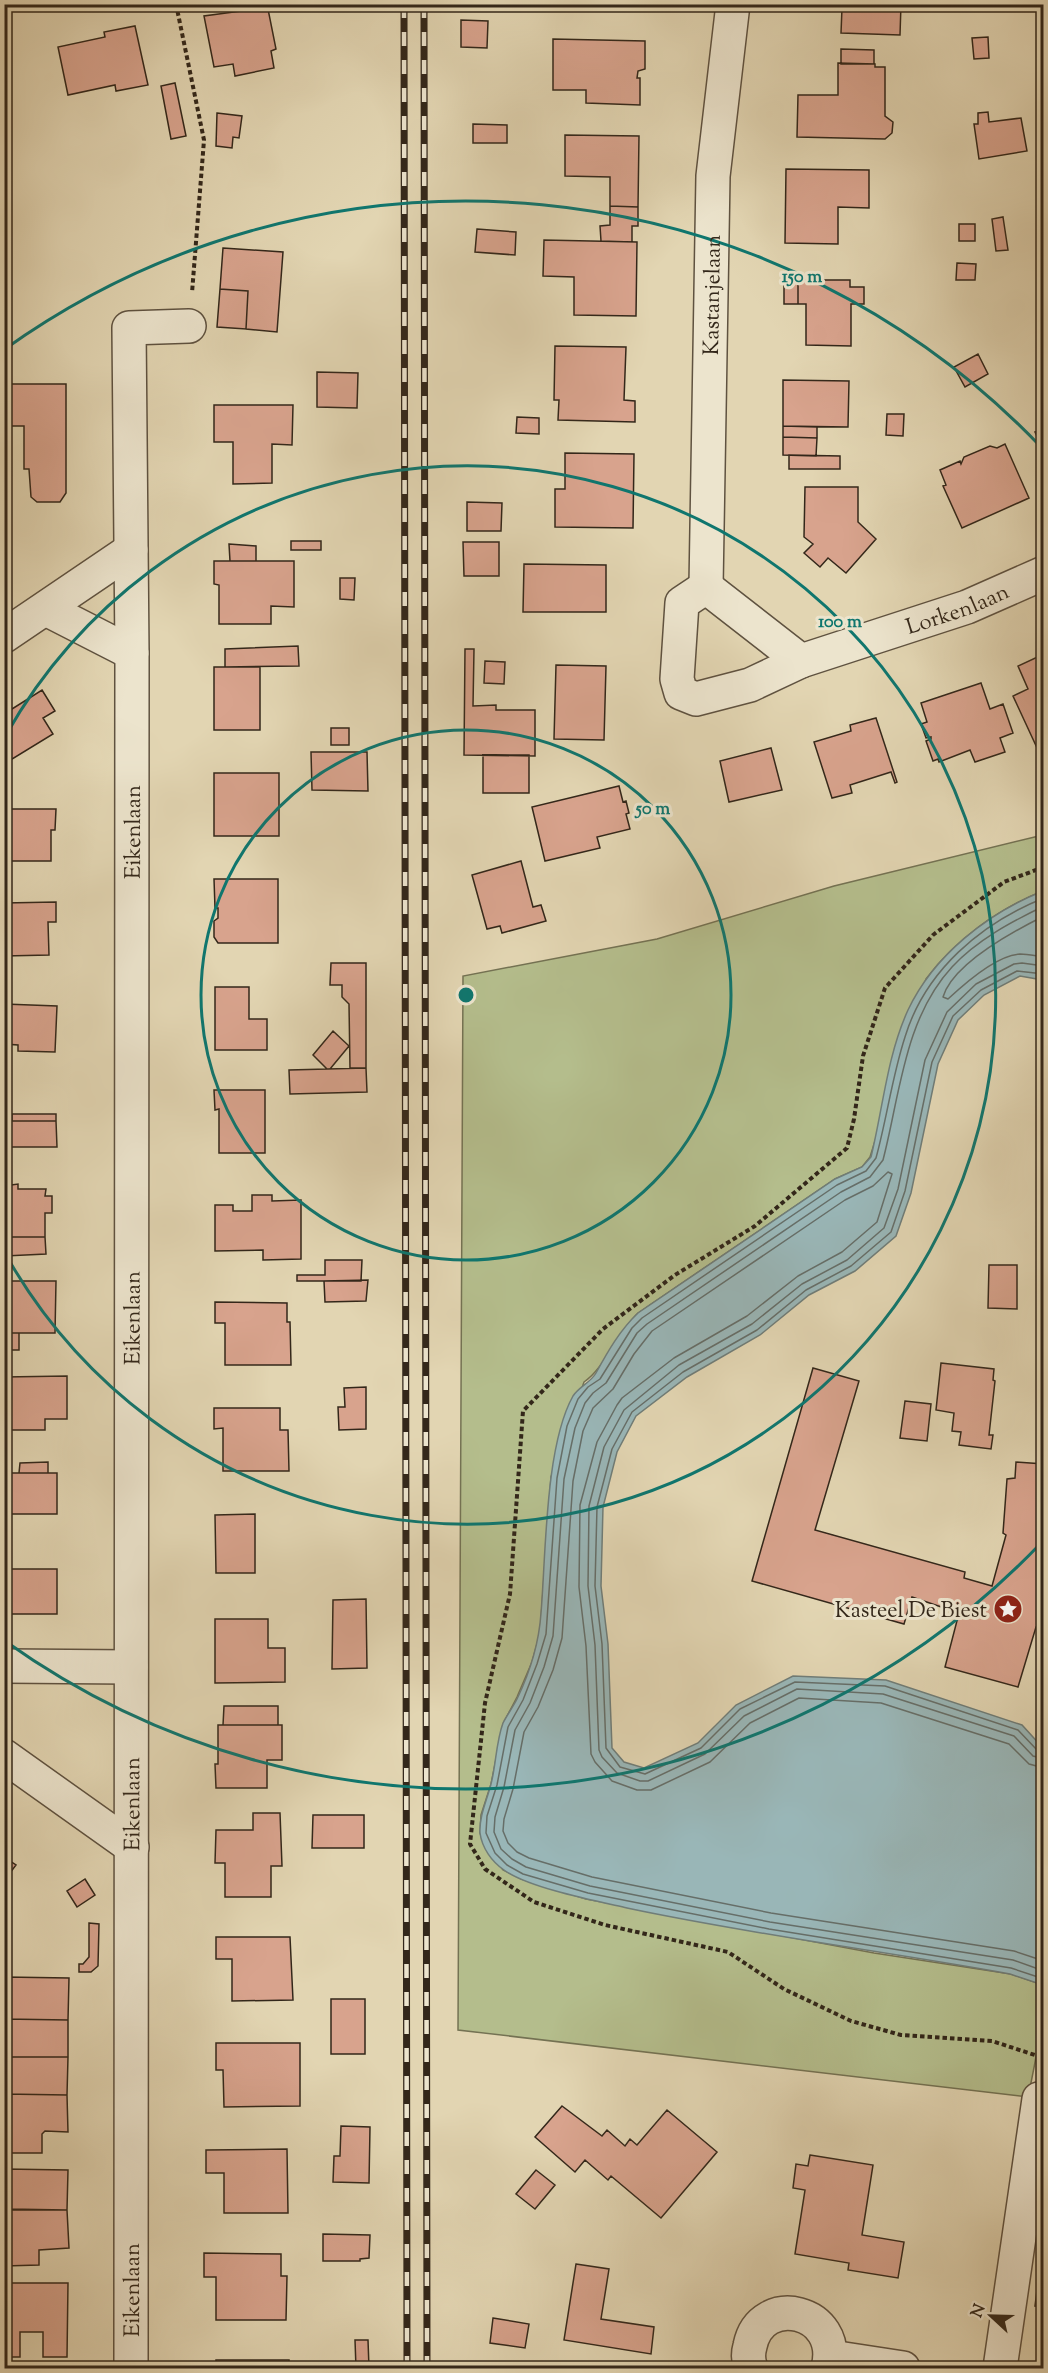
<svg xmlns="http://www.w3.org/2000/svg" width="1048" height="2373" font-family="'Sorts Mill Goudy',serif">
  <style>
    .green { fill: #b4bd8c; stroke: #747253; stroke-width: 1.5 }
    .water { fill: #99b6b7; stroke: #707d78; stroke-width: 1.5 }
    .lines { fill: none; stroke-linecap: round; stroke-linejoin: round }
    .shore { stroke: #666e68; stroke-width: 1.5 }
    .building { fill: #d8a38d; stroke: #33271a; stroke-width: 1.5 }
    .street-casing { stroke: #5f5240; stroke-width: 36 }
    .path { stroke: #33271a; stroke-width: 4; stroke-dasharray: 4.5 3; stroke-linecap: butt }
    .street { stroke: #ece4cd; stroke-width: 33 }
    .rail-casing { stroke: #33271a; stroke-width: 7 }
    .rail { stroke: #ece4cd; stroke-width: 4.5; stroke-dasharray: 14; stroke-linecap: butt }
    .ring { fill: none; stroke: #0f766e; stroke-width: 3 }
    .labels { text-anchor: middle; stroke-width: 6; stroke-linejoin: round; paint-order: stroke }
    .street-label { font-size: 22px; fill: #33271a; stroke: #ece4cd }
    .poi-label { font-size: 22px; fill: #33271a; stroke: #ece4cd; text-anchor: end }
    .centre { fill: #0f766e; stroke: #ece4cd; stroke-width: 3 }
    .ring-label { font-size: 18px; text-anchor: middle; font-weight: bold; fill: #0f766e; stroke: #ece4cd; stroke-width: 6; stroke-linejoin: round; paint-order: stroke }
  </style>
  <rect width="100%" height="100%" fill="#e2d5b2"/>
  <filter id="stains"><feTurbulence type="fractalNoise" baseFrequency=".00333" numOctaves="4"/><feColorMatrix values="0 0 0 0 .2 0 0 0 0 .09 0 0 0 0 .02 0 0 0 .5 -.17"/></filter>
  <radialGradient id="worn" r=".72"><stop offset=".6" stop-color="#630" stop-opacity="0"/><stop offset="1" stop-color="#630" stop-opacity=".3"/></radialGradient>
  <path class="green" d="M1043,835V891C998,909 955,940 926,979L870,1157L862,1167L835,1179L638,1313C617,1333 605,1368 584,1382L551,1477L540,1633L532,1662L517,1697L503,1724L491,1784L481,1815L480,1833L484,1845L503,1870L521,1879L586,1899L874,1953L1011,1974L1043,1985C1043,2023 1036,2060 1028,2097L458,2030L463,976L657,939L834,886Z"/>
  <path class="water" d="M1043,891V980L1020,976L984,995L958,1020L938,1064L911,1193L896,1236L855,1271L809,1295L760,1335L687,1377L636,1416L617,1452L603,1507L601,1586L608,1644L612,1748L624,1762L644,1768L698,1743L736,1705L793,1676L886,1680L1022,1725L1043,1748V1985L1010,1974C883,1951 754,1935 627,1908C596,1901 529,1888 504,1870C492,1862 482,1848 480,1833C479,1816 487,1800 491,1784C496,1765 496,1742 503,1723C507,1715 513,1707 517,1699C530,1672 539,1643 541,1613C546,1554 545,1446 573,1396C579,1387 591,1382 596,1373C608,1351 620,1330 638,1313L835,1179L862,1167L871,1157C883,1108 887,1056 908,1010C934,955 988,913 1043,891Z"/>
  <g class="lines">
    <path class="shore" d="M1044,898C981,923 925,971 905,1037C892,1077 887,1118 876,1158L866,1171L837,1185L642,1318L632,1328L600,1379L588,1387L578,1399L567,1426L557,1478L546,1634L537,1664L523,1700L508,1727L497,1785L487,1816L486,1833L495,1853L507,1865L523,1874L588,1893L769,1929L1011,1968L1044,1979
      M1044,906C1011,922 977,940 952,967C904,1019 900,1095 883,1160L870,1177L841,1192L647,1324L637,1333L606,1383L593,1393L585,1403L575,1428L564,1479L553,1636L544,1667L530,1703L515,1730L504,1787L495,1817L494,1832L501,1849L512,1859L526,1867L590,1886L770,1922L1013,1960L1044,1971
      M1044,916C1014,931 953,964 943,997L948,999C964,984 997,955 1020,954C1028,954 1036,956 1044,957
      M1044,966L1022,963L1014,964L976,984L947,1012L925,1060L898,1189L884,1228L847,1260L802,1284L752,1324L679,1365L624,1410L604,1447L589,1506L588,1586L595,1645L599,1750L602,1757L617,1773L640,1781H648L705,1754L744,1716L797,1689L883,1694L1014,1736L1033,1756L1044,1759
      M1044,974L1017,971L981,990L953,1016L932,1062L905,1191L891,1232L851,1266L806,1290L757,1330L683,1372L632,1412L612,1449L597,1507L595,1586L602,1644L606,1748L620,1767L645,1774L701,1748L740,1709L795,1682L885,1686L1018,1730L1037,1750L1044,1751
      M1044,1768L1029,1764L1009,1744L881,1703L799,1698L750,1723L710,1762L651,1790H637L612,1781L595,1762L591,1754L586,1646L579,1587L580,1505L597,1442L617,1405L622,1398L674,1358L747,1316L798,1276L842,1252L877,1222L892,1174L888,1172L873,1186L845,1200L652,1331L634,1354L613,1389L593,1408L583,1431L573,1481L562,1638L553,1670L538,1707L524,1732L513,1789L504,1819L503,1831L508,1843L517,1852L529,1858L592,1877L771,1913L1014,1951L1044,1961"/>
  </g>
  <path class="building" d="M247,4H267L276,49L271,51L274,68L235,76L233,64L214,67L204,16L242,11L240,6Z
    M569,4H659V9L569,8Z
    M816,4H901L900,35L841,33L842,8L815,7Z
    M461,20L488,21L487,48L461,47Z
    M135,26L148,85L116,91L115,85L68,95L58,47L105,37L104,32Z
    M988,37L989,58L974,59L972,38Z
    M553,39L645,41V69L638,71L637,78H640V105L586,103V90H553Z
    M841,49L874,50V64H841Z
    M838,63L875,64V67H885V116L893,122L892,133L885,139L797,137L798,95H838Z
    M4,64L9,88L4,89Z
    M175,83L186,136L171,139L161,86Z
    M988,112L989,122L1021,118L1027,151L979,159L974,124H978V113Z
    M217,113L242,116L239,138L233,137L232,148L216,146Z
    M473,124L507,125V143H473Z
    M565,135L639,136L638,207L610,206V177L565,176Z
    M786,169L869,170V208L838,207V244L785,243Z
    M610,206L638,207V226H632V242L601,241L600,226L610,225Z
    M1003,217L1008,250L996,251L992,219Z
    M959,224H975V241H959Z
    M477,229L516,232L515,255L475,252Z
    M544,240L637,242L636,316L574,315V277L543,276Z
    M223,248L283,252L277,332L246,329L248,291L220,289Z
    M957,263L976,264L975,280H956Z
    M784,279L798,280V304H784Z
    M798,280H850V287H864V304H851V346L806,345V304H798Z
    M220,289L248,291L246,329L217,327Z
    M555,346L626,347L624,400L635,401V422L558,420L559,400H554Z
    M978,354L988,374L965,387L954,367Z
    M317,372L358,373L357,408L317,407Z
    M783,380L849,381L848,427L783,426Z
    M4,384H66V493L60,502H37L31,497L29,469H24V426H4Z
    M214,405H293L292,445L272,444V483L233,484V442H214Z
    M887,414H904L903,436L886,435Z
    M517,417L539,418V434L516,433Z
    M783,426L817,427V438L783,437Z
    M1044,429V452L1035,432Z
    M783,437L817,438L816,456L783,455Z
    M1005,444L1029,498L962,528L943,486L946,485L940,470L960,461L961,464L964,457L990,446L997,448Z
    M565,453L634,454L633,528L555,527V489H565Z
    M789,455L840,456V469H789Z
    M805,487H858V522L876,539L846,573L828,558L820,567L804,553L813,544L804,537Z
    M467,502L502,503L501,531H467Z
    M291,541H321V550H291Z
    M463,542H499V576H464Z
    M229,544L256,546V561H230Z
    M214,561H294V607L271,606V624H219V585L214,584Z
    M524,564L606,565V612H523Z
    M340,578H355L354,600L340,599Z
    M298,646L299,666L225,667V649Z
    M465,649H474L473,706L496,705V710H535V756L464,755Z
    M1044,654V747L1038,750L1013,696L1028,689L1018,666Z
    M485,661L505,662L504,684L484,683Z
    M556,665L606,666L604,740L554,739Z
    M214,667H260V730H214Z
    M981,683L990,709L1003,704L1013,733L1000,738L1005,752L975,762L970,750L939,762L938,759L933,761L926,741L931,739V737L926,738L921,724L927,722L921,703Z
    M42,690L55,711L43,718L53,734L4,764V714Z
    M876,718L897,782L895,783L891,772L850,785L852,793L832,798L814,742L851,731L850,725Z
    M331,728H349V745H331Z
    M771,748L782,790L729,802L720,761Z
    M311,752H367L368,791L312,790Z
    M483,755H529V793H483Z
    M214,773H279V836H214Z
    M619,786L623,802L626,801L629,813L626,814L630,829L597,837L600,848L545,861L532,807Z
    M4,809H56L55,830H51V861H4Z
    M521,861L533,907L541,905L546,921L502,933L500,926L487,929L472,875Z
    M214,879H278V943H218L214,937V921L218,918V908H215Z
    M56,902V922H48L49,955L4,956V903Z
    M331,963H366V1068H350L349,1004L342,997V985H330Z
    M215,987H249V1019H267V1050H215Z
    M4,1004L57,1006L55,1052L18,1051V1045L4,1044Z
    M333,1031L349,1046L330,1069H327L313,1055Z
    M366,1068L367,1092L290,1094L289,1070Z
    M214,1090H265V1153H219V1109L215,1110Z
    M12,1114H56V1121H12Z
    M4,1121H56L57,1147H4Z
    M18,1184V1189H46L45,1196H52V1213H45V1237H4V1186Z
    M252,1195H272V1201L301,1200V1259L263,1260V1250L215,1251V1205H233V1211H252Z
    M4,1237H45L46,1254L5,1256Z
    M325,1260H362L361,1281H297V1275H325Z
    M989,1265H1017V1309L988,1308Z
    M368,1280L366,1301L325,1302L324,1281Z
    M4,1281H56L55,1333H4Z
    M215,1302L287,1303V1322H290L291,1365H225V1323H215Z
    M4,1333H19V1350H4Z
    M941,1363L994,1369L993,1380L995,1381L989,1435H993L991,1449L959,1445L961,1432L952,1431L954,1413L936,1410Z
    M813,1368L859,1381L815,1530L965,1572L964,1578L992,1586L1006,1535L1003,1533L1007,1479L1015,1478L1016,1462L1044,1464V1628L1036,1627L1018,1687L945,1667L959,1613L912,1597L904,1624L752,1581Z
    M67,1376V1419H45V1430H10L11,1428H4V1377Z
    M366,1387V1429L339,1430L338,1407H345L344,1388Z
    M905,1401L931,1404L927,1441L900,1438Z
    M214,1408H280V1430H288L289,1471H223V1428L214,1429Z
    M48,1462V1473H19L20,1463Z
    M4,1473H57V1514H4Z
    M255,1514V1573H216L215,1515Z
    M4,1569H57V1614H4Z
    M366,1599L367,1668L332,1669L333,1600Z
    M215,1619H268V1648H285V1682L215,1683Z
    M224,1706H278V1725H223Z
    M218,1725H282V1760H267V1788H216L215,1764H218Z
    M253,1813H280L282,1866H271V1897H225V1863H215L216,1830H253Z
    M313,1815H364V1848H312Z
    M4,1857L16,1865L4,1881Z
    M85,1879L95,1895L77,1907L67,1891Z
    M89,1923L99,1924L98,1966L91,1972H79V1964H83L89,1957Z
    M216,1937H290L293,2000L232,2001V1959H216Z
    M4,1977L69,1978L68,2020L4,2019Z
    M331,1999H365V2054H331Z
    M4,2019L68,2020V2057H4Z
    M216,2043H300V2106L224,2107L223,2070H216Z
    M4,2057H68L67,2095L4,2094Z
    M4,2094L67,2095L68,2132L45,2131L42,2134V2153H4Z
    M562,2106L602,2136L607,2130L625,2146L630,2139L637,2145L667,2110L717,2152L661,2218L611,2176L608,2180L585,2160L575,2172L535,2137Z
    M341,2126L370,2127L369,2183L333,2182L334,2156H340Z
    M287,2149L288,2213H224V2173H206V2150Z
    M810,2155L873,2165L862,2235L904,2242L898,2278L848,2270L849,2263L795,2254L805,2190L793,2188L796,2164L808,2166Z
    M4,2169L68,2170L67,2210L8,2209Z
    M536,2170L555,2185L535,2209L516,2194Z
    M4,2210H67L69,2248L39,2250V2265L4,2266Z
    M323,2234L370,2235L369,2258L360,2259V2261H323Z
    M204,2253L281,2254V2276H287L286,2320H216V2277H204Z
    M576,2264L609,2269L601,2319L654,2327L651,2354L564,2340Z
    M1040,2266H1044V2307L1035,2306Z
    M4,2283H68L67,2357H43V2332H20V2357H4Z
    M493,2318L529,2324L525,2348L490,2343Z
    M355,2340H368L369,2368H356Z
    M216,2360H289V2368H216Z"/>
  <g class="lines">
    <g class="street-casing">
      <g id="street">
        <path id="s1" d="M706,587L713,176L733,4"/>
        <path id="s2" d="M706,587L801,661L967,607L1044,573"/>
        <path d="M706,587L682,603L677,679L681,693L696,699L750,685L801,661"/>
        <path d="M46,609L132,653"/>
        <path d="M4,636L131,550"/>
        <path d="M4,1666L131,1667"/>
        <path d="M4,1756L132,1847"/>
        <path d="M831,2357L903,2368"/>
        <path id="s3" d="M131,2368L132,653L129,328L189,326"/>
        <path d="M751,2368C748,2361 748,2353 750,2346C761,2291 843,2310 828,2368"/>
        <path d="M1000,2368L1039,2099"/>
      </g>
    </g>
    <path class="path" d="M176,4L204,140L192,293
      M1044,867L1004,882L933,935L885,988L863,1056L854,1119L847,1148L755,1226L675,1275L603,1329L523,1411L510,1594L485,1703L470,1844L485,1869L534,1902L605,1925L728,1952L784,1989L851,2021L901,2035L992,2041L1044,2058"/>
    <use href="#street" class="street"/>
    <g class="rail-casing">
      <path id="rail" d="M404,4L407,2368
        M424,4L427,2368"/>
    </g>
    <use href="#rail" class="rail"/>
  </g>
  <g class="ring">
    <circle cx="466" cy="995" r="265"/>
    <path d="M6 735A529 529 0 1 1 6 1255"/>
    <path d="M1042 1542A794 794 0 0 1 5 1641M5 349A794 794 0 0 1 1042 448"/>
  </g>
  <defs>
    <g id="sight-disc" transform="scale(1.5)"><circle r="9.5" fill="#8f2418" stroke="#ece4cd"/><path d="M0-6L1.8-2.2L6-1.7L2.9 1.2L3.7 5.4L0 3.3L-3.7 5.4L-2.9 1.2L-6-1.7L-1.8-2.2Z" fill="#fff"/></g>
  </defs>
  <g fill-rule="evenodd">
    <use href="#sight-disc" x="1008" y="1609"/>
  </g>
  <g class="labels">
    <g class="street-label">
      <text dy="8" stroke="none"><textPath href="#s1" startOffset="292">Kastanjelaan</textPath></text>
      <text dy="8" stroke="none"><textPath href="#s2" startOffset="285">Lorkenlaan</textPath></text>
      <text dy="8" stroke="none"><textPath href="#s3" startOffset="1536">Eikenlaan</textPath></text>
      <text dy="8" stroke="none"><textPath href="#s3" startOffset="1050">Eikenlaan</textPath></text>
      <text dy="8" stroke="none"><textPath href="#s3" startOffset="564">Eikenlaan</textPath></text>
      <text dy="8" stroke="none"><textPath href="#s3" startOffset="78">Eikenlaan</textPath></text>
    </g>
    <g class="poi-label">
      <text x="987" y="1617">Kasteel De Biest</text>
    </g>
  </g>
  <circle cx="466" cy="995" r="9" class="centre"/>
  <g class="ring-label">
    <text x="802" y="282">150 m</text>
    <text x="840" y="627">100 m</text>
    <text x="653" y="814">50 m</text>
  </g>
  <rect width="1048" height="2373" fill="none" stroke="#e2d5b2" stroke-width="24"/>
  <rect x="6" y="6" width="1036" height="2361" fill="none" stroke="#33271a" stroke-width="3"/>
  <rect x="12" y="12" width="1024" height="2349" fill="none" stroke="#33271a" stroke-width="1.5"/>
  <g transform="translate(991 2316) rotate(292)" stroke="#ece4cd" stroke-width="4.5" paint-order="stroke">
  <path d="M0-4.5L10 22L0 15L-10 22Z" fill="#33271a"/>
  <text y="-9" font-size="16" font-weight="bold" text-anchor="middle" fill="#33271a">N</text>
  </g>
  <rect width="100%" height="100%" filter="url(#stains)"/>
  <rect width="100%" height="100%" fill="url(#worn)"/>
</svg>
